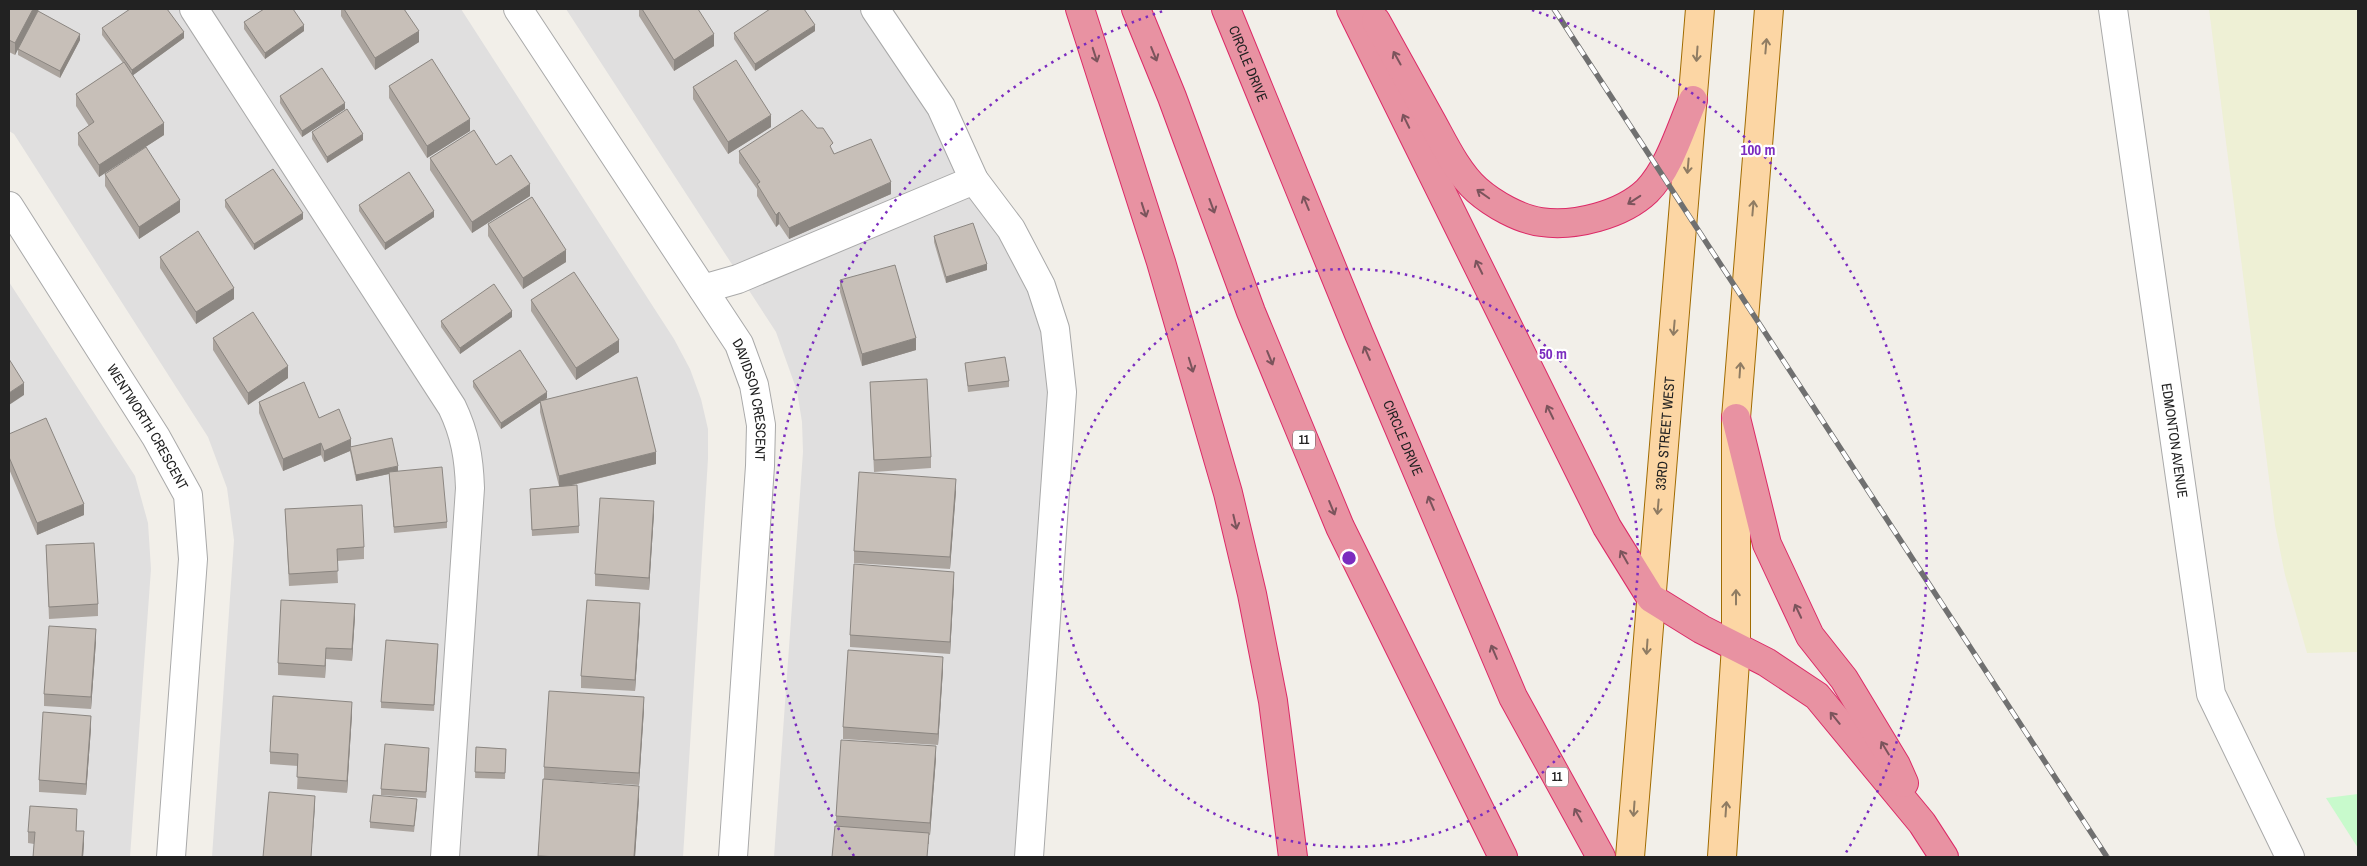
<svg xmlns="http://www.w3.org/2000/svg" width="2367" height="866" font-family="'Archivo Narrow',sans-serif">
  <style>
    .residential { fill: #e0dfdf }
    .farmland { fill: #eef0d5 }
    .park { fill: #c8facc }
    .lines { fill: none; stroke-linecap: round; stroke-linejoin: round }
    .minor-casing { stroke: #a9a9a9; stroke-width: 30 }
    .major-casing { stroke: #a06b00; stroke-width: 30 }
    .highway-casing { stroke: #dc2a67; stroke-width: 30 }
    .minor { stroke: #fff; stroke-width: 28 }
    .major { stroke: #fcd6a4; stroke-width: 28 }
    .highway { stroke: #e892a2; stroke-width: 28 }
    .rail-casing { stroke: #707070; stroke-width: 5.5 }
    .rail { stroke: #fff; stroke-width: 4; stroke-dasharray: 11; stroke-linecap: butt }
    .wall { fill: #aba49e }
    .shaded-wall { fill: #8b8681 }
    .building { fill: #c7bfb8; stroke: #8b8681 }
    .oneway { stroke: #8f7c63 }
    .oneway2 { stroke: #7b545c }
    .ring { fill: none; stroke: #7b2cbf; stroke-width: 2.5; stroke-dasharray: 2.5 5 }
    .labels { text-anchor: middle; stroke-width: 4.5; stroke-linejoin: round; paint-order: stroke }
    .shield { fill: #fff; stroke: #646464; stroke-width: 1 }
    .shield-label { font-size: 12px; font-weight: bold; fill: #222 }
    .street-label { font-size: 14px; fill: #222; stroke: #fff }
    .centre { fill: #7b2cbf; stroke: #fff; stroke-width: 2.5 }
    .ring-label { font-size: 15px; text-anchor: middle; font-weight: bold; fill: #7b2cbf; stroke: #fff; stroke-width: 4.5; stroke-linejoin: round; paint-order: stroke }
  </style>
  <rect width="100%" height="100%" fill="#f2efe9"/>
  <path class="residential" d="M9,9H461L674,339L690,369L701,399L708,429V459L683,857H212L234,540L227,488L208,437L14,134L9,131Z
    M566,9H867L991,208L1048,325L1053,409L1018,857H774L803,452L802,422L797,391L776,332Z
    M9,282L135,476L148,523L151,569L130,857H9Z"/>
  <path class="farmland" d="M2209,9H2358V652L2307,653L2285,575L2275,525Z"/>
  <path class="park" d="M2358,794V848L2326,798Z"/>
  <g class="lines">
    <g class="minor-casing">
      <g id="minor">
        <path d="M194,9L452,407C465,434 469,458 470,488L445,857"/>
        <path id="s1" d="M518,9L739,344L754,385L761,425L760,466L733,857"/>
        <path d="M875,9L941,107L974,180L1011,229L1041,286L1055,329L1062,392L1029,857"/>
        <path id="s2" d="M2113,9L2211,694L2290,857"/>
        <path id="s3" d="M9,206L156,437L188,495L193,559L171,857"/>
        <path d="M703,289L738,279L974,180"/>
      </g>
    </g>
    <g class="major-casing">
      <g id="major">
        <path id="s4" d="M1630,857L1700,9"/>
        <path d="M1722,857L1736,646V418L1769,9"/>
      </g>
    </g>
    <g class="highway-casing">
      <g id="highway">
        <path d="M1080,9L1161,262L1228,493L1252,594L1273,701L1293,857"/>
        <path d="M1136,9L1172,97L1251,312L1340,527L1503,857"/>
        <path id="s5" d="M1226,9L1359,334L1513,697L1601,857"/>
        <path d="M1351,9L1607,527L1651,598L1701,629L1766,662L1817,696L1922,823L1944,857"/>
        <path d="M1376,21C1395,55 1414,89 1433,124C1445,146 1458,173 1477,190C1493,204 1519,219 1541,222C1574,227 1622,215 1647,191C1669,169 1681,128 1693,100"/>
        <path d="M1736,418L1767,544L1810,636L1844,679L1896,765L1904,783"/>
      </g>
    </g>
    <use href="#minor" class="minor"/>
    <use href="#major" class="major"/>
    <use href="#highway" class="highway"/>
    <g class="rail-casing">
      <path id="rail" d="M1554,9L2107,857"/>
    </g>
    <use href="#rail" class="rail"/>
  </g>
  <path class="wall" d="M9,9H39L15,55L9,52Z
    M341,9H404L419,42L375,70L341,16Z
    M639,9H698L714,46L674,71L639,16Z
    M244,22L304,31L265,59L244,29Z
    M102,28L184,38L133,75L164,135L99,177L78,145V133L89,126L76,106V94L123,63L102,35Z
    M815,31L755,71L734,39V33Z
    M80,40L60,78L18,55V49Z
    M389,86L470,131L427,158L389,98Z
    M693,87L771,127L728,154L693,99Z
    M280,96L345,109L302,137L280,103Z
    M312,132L363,140L327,163L312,139Z
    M739,151H833L834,154L891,194L789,239L779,224L776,227L757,196V189L739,163Z
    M430,158L496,165L530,196L472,233L430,170Z
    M105,174L180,212L139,239L105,186Z
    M225,200L303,219L254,250L225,207Z
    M359,205L434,217L385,250L359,211Z
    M488,224L566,262L523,289L488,236Z
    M934,236L987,270L946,283L934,242Z
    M160,257L234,299L196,324L160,268Z
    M840,280L916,350L862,366L840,292Z
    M531,300L619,352L576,380L531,311Z
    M512,317L460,354L441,327V321Z
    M213,338L288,378L248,405L213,350Z
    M965,363L1009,381V387L968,392Z
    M473,381L547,398L545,400L656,464L569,486L579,526V533L532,536L530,489L559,486L540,412V402L501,429L473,387Z
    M870,382L931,457V468L874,472Z
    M259,402L319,418L351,447L398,472L447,522V528L394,533L389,474L356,481L350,451L324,462L321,455L283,471L259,413Z
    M9,434L84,515L37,535L9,469Z
    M956,491L950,569L854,563V551Z
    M285,509L364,547V559L337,561L338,583L289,586Z
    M654,513L649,590L595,586V574Z
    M46,545L98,604V616L49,619Z
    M954,584L950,654L850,647V635Z
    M640,615L635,691L581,688V676Z
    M355,616L352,661L326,659L325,678L278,675V663Z
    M96,641L91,709L44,706V694Z
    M438,650L434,711L381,708V702Z
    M943,669L938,745L843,739V727Z
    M644,709L639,785L544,779V767Z
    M352,714L347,793L297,789L298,766L270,764V752Z
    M91,728L86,795L39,792V780Z
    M476,747L506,749L505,779L475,778Z
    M429,754L426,798L381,795V789Z
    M936,758L930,835H929V844L836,826V816Z
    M543,779L639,798L635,857H538Z
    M417,805L414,832L370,828V822Z
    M77,821L76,831L84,843L83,857H33L34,844L28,843V832Z"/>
  <path class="shaded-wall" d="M33,9H39L15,55V43Z
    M304,25V31L265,59V53Z
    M815,25V31L755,71V64Z
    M419,31V42L375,70V58Z
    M184,32V38L132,76V70Z
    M80,34V40L60,78V71Z
    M714,34V46L674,71V60Z
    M345,103V109L302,137V131Z
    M771,115V127L728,154V142Z
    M470,119V131L427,158V146Z
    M164,123V135L99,177V165Z
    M363,134V140L327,163V157Z
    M891,182V194L789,239V228Z
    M530,184V196L472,233V222Z
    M180,200V212L139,239V227Z
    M434,211V217L385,250V243Z
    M779,212V224L776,227V215Z
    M303,213V219L254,250V244Z
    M566,250V262L523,289V278Z
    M987,264V270L946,283V277Z
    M234,288V299L196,324V312Z
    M512,311V317L460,354V348Z
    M916,338V350L862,366V354Z
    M619,340V352L576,380V368Z
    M288,366V378L248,405V393Z
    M24,383V395L9,405V393Z
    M547,392V398L501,429V423Z
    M351,439V451L350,447V451L324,462V451Z
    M321,443V455L283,471V459Z
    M656,452V464L559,488V476Z
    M398,466V472L356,481V475Z
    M956,479V491L950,569V557Z
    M654,501V513L649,590V578Z
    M84,504V515L37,535V523Z
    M954,572V584L950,654V642Z
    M640,603V615L635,691V680Z
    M355,604V616L352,661V649Z
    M96,629V641L91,709V697Z
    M326,648V659L325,678V666Z
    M943,657V669L938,745V734Z
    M644,697V709L639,785V773Z
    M352,702V714L347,793V781Z
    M91,716V728L86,795V784Z
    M936,746V758L930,835V823Z
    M639,786V798L635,857H634Z
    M315,796V807L311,857Z
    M84,831V843L83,857H82Z"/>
  <path class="building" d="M9,9H33L15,43L9,40Z
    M130,9H167L184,32L132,70L102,28Z
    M264,9H293L304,25L265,53L244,22Z
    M344,9H404L419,31L375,58Z
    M642,9H698L714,34L674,60Z
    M770,9H804L815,25L755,64L734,33Z
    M38,11L80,34L60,71L18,49Z
    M432,59L470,119L427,146L389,86Z
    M736,60L771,115L728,142L693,87Z
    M124,62L164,123L99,165L78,133L94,122L76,94Z
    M322,68L345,103L302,131L280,96Z
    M347,109L363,134L327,157L312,132Z
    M802,110L817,128H823L833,143L830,146L834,154L871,139L891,182L789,228L779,212L776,215L757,184L760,182L739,151Z
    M474,130L496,165L511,155L530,184L472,222L430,158Z
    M146,147L180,200L139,227L105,174Z
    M273,169L303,213L254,244L225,200Z
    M409,172L434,211L385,243L359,205Z
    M532,197L566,250L523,278L488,224Z
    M973,223L987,264L946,277L934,236Z
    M198,231L234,288L196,312L160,257Z
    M895,265L916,338L862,354L840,280Z
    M574,272L619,340L576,368L531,300Z
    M494,284L512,311L460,348L441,321Z
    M253,312L288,366L248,393L213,338Z
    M520,350L547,392L501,423L473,381Z
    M1005,357L1009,381L968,386L965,363Z
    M9,359L24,383L9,393Z
    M637,377L656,452L559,476L540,401Z
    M927,379L931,457L874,460L870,382Z
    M304,382L319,418L339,409L351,439L324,451L321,443L283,459L259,402Z
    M46,418L84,504L37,523L9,457V434Z
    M392,438L398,466L356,475L350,447Z
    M442,467L447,522L394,527L389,472Z
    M859,472L956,479L950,557L854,551Z
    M577,485L579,526L532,530L530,489Z
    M600,498L654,501L649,578L595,574Z
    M362,505L364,547L337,549L338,571L289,574L285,509Z
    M94,543L98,604L49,607L46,545Z
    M854,564L954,572L950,642L850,635Z
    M281,600L355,604L352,649L326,648L325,666L278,663Z
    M587,600L640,603L635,680L581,676Z
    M49,626L96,629L91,697L44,694Z
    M386,640L438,644L434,705L381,702Z
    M848,650L943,657L938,734L843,727Z
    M549,691L644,697L639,773L544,767Z
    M273,696L352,702L347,781L297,777L298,754L270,752Z
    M43,712L91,716L86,784L39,780Z
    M841,740L936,746L930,823L836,816Z
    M385,744L429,748L426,792L381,789Z
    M476,747L506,749L505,773L475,772Z
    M543,779L639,786L634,857H560L538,856Z
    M269,792L315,796L311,857H263Z
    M373,795L417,799L414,826L370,822Z
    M30,806L77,809L76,831H84L82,857H33L35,832H28Z
    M835,826L929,833L927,857H832Z"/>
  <defs><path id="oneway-shaft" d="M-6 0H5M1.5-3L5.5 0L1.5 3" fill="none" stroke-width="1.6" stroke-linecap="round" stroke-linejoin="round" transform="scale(1.25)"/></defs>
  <g class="oneway">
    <use href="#oneway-shaft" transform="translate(1766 46) rotate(-85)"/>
    <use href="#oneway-shaft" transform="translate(1697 54) rotate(94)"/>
    <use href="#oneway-shaft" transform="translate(1688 166) rotate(95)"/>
    <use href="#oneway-shaft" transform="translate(1753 208) rotate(-85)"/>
    <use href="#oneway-shaft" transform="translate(1674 328) rotate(95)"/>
    <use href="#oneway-shaft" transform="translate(1740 370) rotate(-86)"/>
    <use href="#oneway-shaft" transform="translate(1658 507) rotate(95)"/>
    <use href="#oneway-shaft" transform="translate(1736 597) rotate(-90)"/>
    <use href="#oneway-shaft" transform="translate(1647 647) rotate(94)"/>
    <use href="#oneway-shaft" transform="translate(1634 809) rotate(94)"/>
    <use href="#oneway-shaft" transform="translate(1726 809) rotate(-86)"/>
  </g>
  <g class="oneway2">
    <use href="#oneway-shaft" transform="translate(1154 54) rotate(68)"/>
    <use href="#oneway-shaft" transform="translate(1095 55) rotate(72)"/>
    <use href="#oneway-shaft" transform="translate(1397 58) rotate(-119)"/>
    <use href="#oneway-shaft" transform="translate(1406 121) rotate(-116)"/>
    <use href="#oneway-shaft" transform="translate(1483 194) rotate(-145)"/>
    <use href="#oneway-shaft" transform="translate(1634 200) rotate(147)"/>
    <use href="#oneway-shaft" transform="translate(1306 203) rotate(-112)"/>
    <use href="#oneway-shaft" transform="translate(1212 206) rotate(70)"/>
    <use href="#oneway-shaft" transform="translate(1144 210) rotate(72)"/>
    <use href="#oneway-shaft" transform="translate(1479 267) rotate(-116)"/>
    <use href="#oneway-shaft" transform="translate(1367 353) rotate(-113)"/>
    <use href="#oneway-shaft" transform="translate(1270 358) rotate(68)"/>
    <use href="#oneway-shaft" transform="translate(1191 365) rotate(73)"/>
    <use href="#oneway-shaft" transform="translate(1550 412) rotate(-116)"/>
    <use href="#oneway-shaft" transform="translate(1431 503) rotate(-113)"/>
    <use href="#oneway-shaft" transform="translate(1332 508) rotate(68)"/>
    <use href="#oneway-shaft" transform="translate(1235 522) rotate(77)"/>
    <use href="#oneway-shaft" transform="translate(1624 557) rotate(-120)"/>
    <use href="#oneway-shaft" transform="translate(1798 611) rotate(-115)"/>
    <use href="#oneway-shaft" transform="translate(1494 652) rotate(-113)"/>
    <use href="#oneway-shaft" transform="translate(1835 718) rotate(-129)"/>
    <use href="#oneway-shaft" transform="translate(1885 748) rotate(-121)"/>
    <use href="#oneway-shaft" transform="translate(1578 815) rotate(-119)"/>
  </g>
  <g class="ring">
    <circle cx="1349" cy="558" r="289"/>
    <path d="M854 856A578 578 0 0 1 1166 10M1532 10A578 578 0 0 1 1844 856"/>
  </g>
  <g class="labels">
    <g class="shield">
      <rect x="1293" y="430.5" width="22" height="19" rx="4"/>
      <rect x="1546" y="767.5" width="22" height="19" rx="4"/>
    </g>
    <g class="shield-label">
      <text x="1304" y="444">11</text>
      <text x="1557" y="781">11</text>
    </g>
    <g class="street-label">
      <text dy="5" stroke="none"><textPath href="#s5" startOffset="59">CIRCLE DRIVE</textPath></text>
      <text dy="5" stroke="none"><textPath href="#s1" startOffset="459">DAVIDSON CRESCENT</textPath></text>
      <text dy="5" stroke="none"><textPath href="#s3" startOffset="261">WENTWORTH CRESCENT</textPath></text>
      <text dy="5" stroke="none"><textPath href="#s4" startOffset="425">33RD STREET WEST</textPath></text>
      <text dy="5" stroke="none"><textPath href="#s5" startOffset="464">CIRCLE DRIVE</textPath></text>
      <text dy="5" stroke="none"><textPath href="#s2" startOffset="436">EDMONTON AVENUE</textPath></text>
    </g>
  </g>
  <circle cx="1349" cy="558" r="8" class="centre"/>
  <g class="ring-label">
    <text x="1758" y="155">100 m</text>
    <text x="1553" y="359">50 m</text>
  </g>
  <rect width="2367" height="866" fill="none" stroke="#222222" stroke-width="20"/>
</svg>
